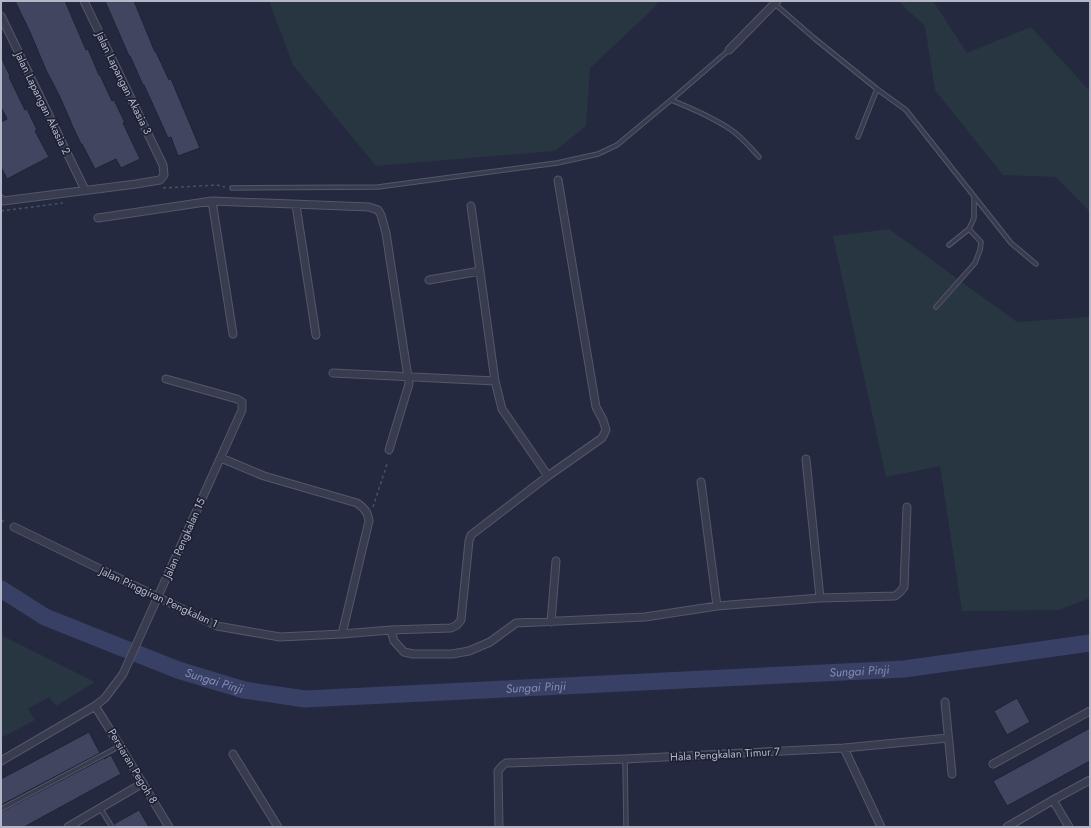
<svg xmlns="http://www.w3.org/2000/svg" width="1091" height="828" font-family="Jost,sans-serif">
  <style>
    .green { fill: #273640 }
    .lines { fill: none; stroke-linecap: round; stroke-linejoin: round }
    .river { stroke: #394066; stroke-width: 17 }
    .building { fill: #41455f; stroke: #202336 }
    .lane-casing { stroke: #545769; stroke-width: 5.5 }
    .street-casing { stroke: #545769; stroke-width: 9 }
    .path { stroke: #45535d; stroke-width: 1.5; stroke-dasharray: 3 3; stroke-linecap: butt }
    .lane { stroke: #393c4f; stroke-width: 3.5 }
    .street { stroke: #393c4f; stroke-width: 7 }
    .labels { text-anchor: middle; stroke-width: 3.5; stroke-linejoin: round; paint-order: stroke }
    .street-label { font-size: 11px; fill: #b5b7c9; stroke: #1e2134 }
    .water-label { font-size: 12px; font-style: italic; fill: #848cb5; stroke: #1e2134 }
  </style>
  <rect width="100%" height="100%" fill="#25293f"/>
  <path class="green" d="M269,1H659L652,10L590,68L586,126L555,151L376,166L293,65Z
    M898,1H933L967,53L1031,27L1090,91V212L1056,177L1003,175L935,90L925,26Z
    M889,229L1017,322L1088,317L1090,316V598L1059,610L962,611L940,466L886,477L833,236Z
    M1,635L95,682L56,706L49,697L28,709L35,720L1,738Z"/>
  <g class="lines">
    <path class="river" id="s1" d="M1,589L45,617L178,670L244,690L305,699L904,669L1090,643"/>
  </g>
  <path class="building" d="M15,1H65L86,50L88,49L99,75H100L112,101L114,100L125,123H123L140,159L121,168L116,159L95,169L82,144H81L71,123V122L59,95L46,70L30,32Z
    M105,1H134L155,52H156L169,80L171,79L200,148L178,156L171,137L168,138L144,85H143L130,56H129Z
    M1,57L10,76L9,77L25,110L27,109L37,130L35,131L49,157L7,179L1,167V122L7,119L1,107Z
    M1017,698L1030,722L1007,735L994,711Z
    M1090,728V761L1007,806L993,781Z
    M89,732L100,753L1,805V779Z
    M111,755L121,774L24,827H1V812L104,758V759Z
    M139,810L149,827H115L114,824Z"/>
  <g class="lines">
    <g class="lane-casing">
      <path id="lane" d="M775,4L814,38L877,89L906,110L1011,243L1036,264
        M671,100C691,108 712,117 730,129C741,136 750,147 759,157
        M858,137L877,89
        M232,188L378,187L557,163L598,154L617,145L671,100L729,50
        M949,245L969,229L974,218V196
        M936,307L975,263L980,250L981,242L969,229
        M625,759L626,827
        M100,808L112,827
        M1,809L120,746"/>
    </g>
    <g class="street-casing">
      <path id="street" d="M1,16L85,190
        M729,50L777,1
        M1,199L3,201L136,184L160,180L164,175L163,165L84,1
        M212,201L233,334
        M296,205L316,335
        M471,206L495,381L502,409L548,476
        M98,218L212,201L369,207L378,210L381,215L386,233L409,384L389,450
        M429,280L480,271
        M333,373L495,381
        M806,459L820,598
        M701,482L717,606
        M14,527L217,626L280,637L342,634L369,521C368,512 364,508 357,503L264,476L221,458
        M551,622L556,561
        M391,630L394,641L404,652L413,654H452L469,651L490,642L516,623L645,617L717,606L820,598L895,596L900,592L904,587L907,507
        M342,634L391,630L451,628L457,625L461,620L469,541L471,535L548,476L602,438L606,430L603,420L596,407L558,180
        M945,702L952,774
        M95,706L120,746L169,827
        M844,748L881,827
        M233,754L278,827
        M1,761L95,706L105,698L123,674L242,410V402L237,399L166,379
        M993,764L1090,711
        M1053,800L1069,827
        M68,827L143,783
        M499,827L498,771L502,766L506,763L625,759L844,748L948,738
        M1007,827L1053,800L1090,780"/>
    </g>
    <path class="path" d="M163,188L217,185L225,187
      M1,211L63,203
      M373,507L387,464
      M1,520L6,523"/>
    <use href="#lane" class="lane"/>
    <use href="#street" class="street"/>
  </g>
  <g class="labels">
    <g class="street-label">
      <text transform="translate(124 83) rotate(64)" y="4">Jalan Lapangan Akasia 3</text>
      <text transform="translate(43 103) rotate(64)" y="4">Jalan Lapangan Akasia 2</text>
      <text transform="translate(184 538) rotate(-66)" y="4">Jalan Pengkalan 15</text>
      <text transform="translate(159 597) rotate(25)" y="4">Jalan Pinggiran Pengkalan 1</text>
      <text transform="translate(725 754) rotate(-3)" y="4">Hala Pengkalan Timur 7</text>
      <text transform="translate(133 766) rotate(59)" y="4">Persiaran Pegoh 8</text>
    </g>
    <g class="water-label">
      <text dy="4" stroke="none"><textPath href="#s1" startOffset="881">Sungai Pinji</textPath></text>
      <text dy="4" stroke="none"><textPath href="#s1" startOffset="233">Sungai Pinji</textPath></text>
      <text dy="4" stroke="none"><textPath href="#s1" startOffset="557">Sungai Pinji</textPath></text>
    </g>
  </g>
  <rect width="1091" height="828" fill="none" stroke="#b5b7c9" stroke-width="4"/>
</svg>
